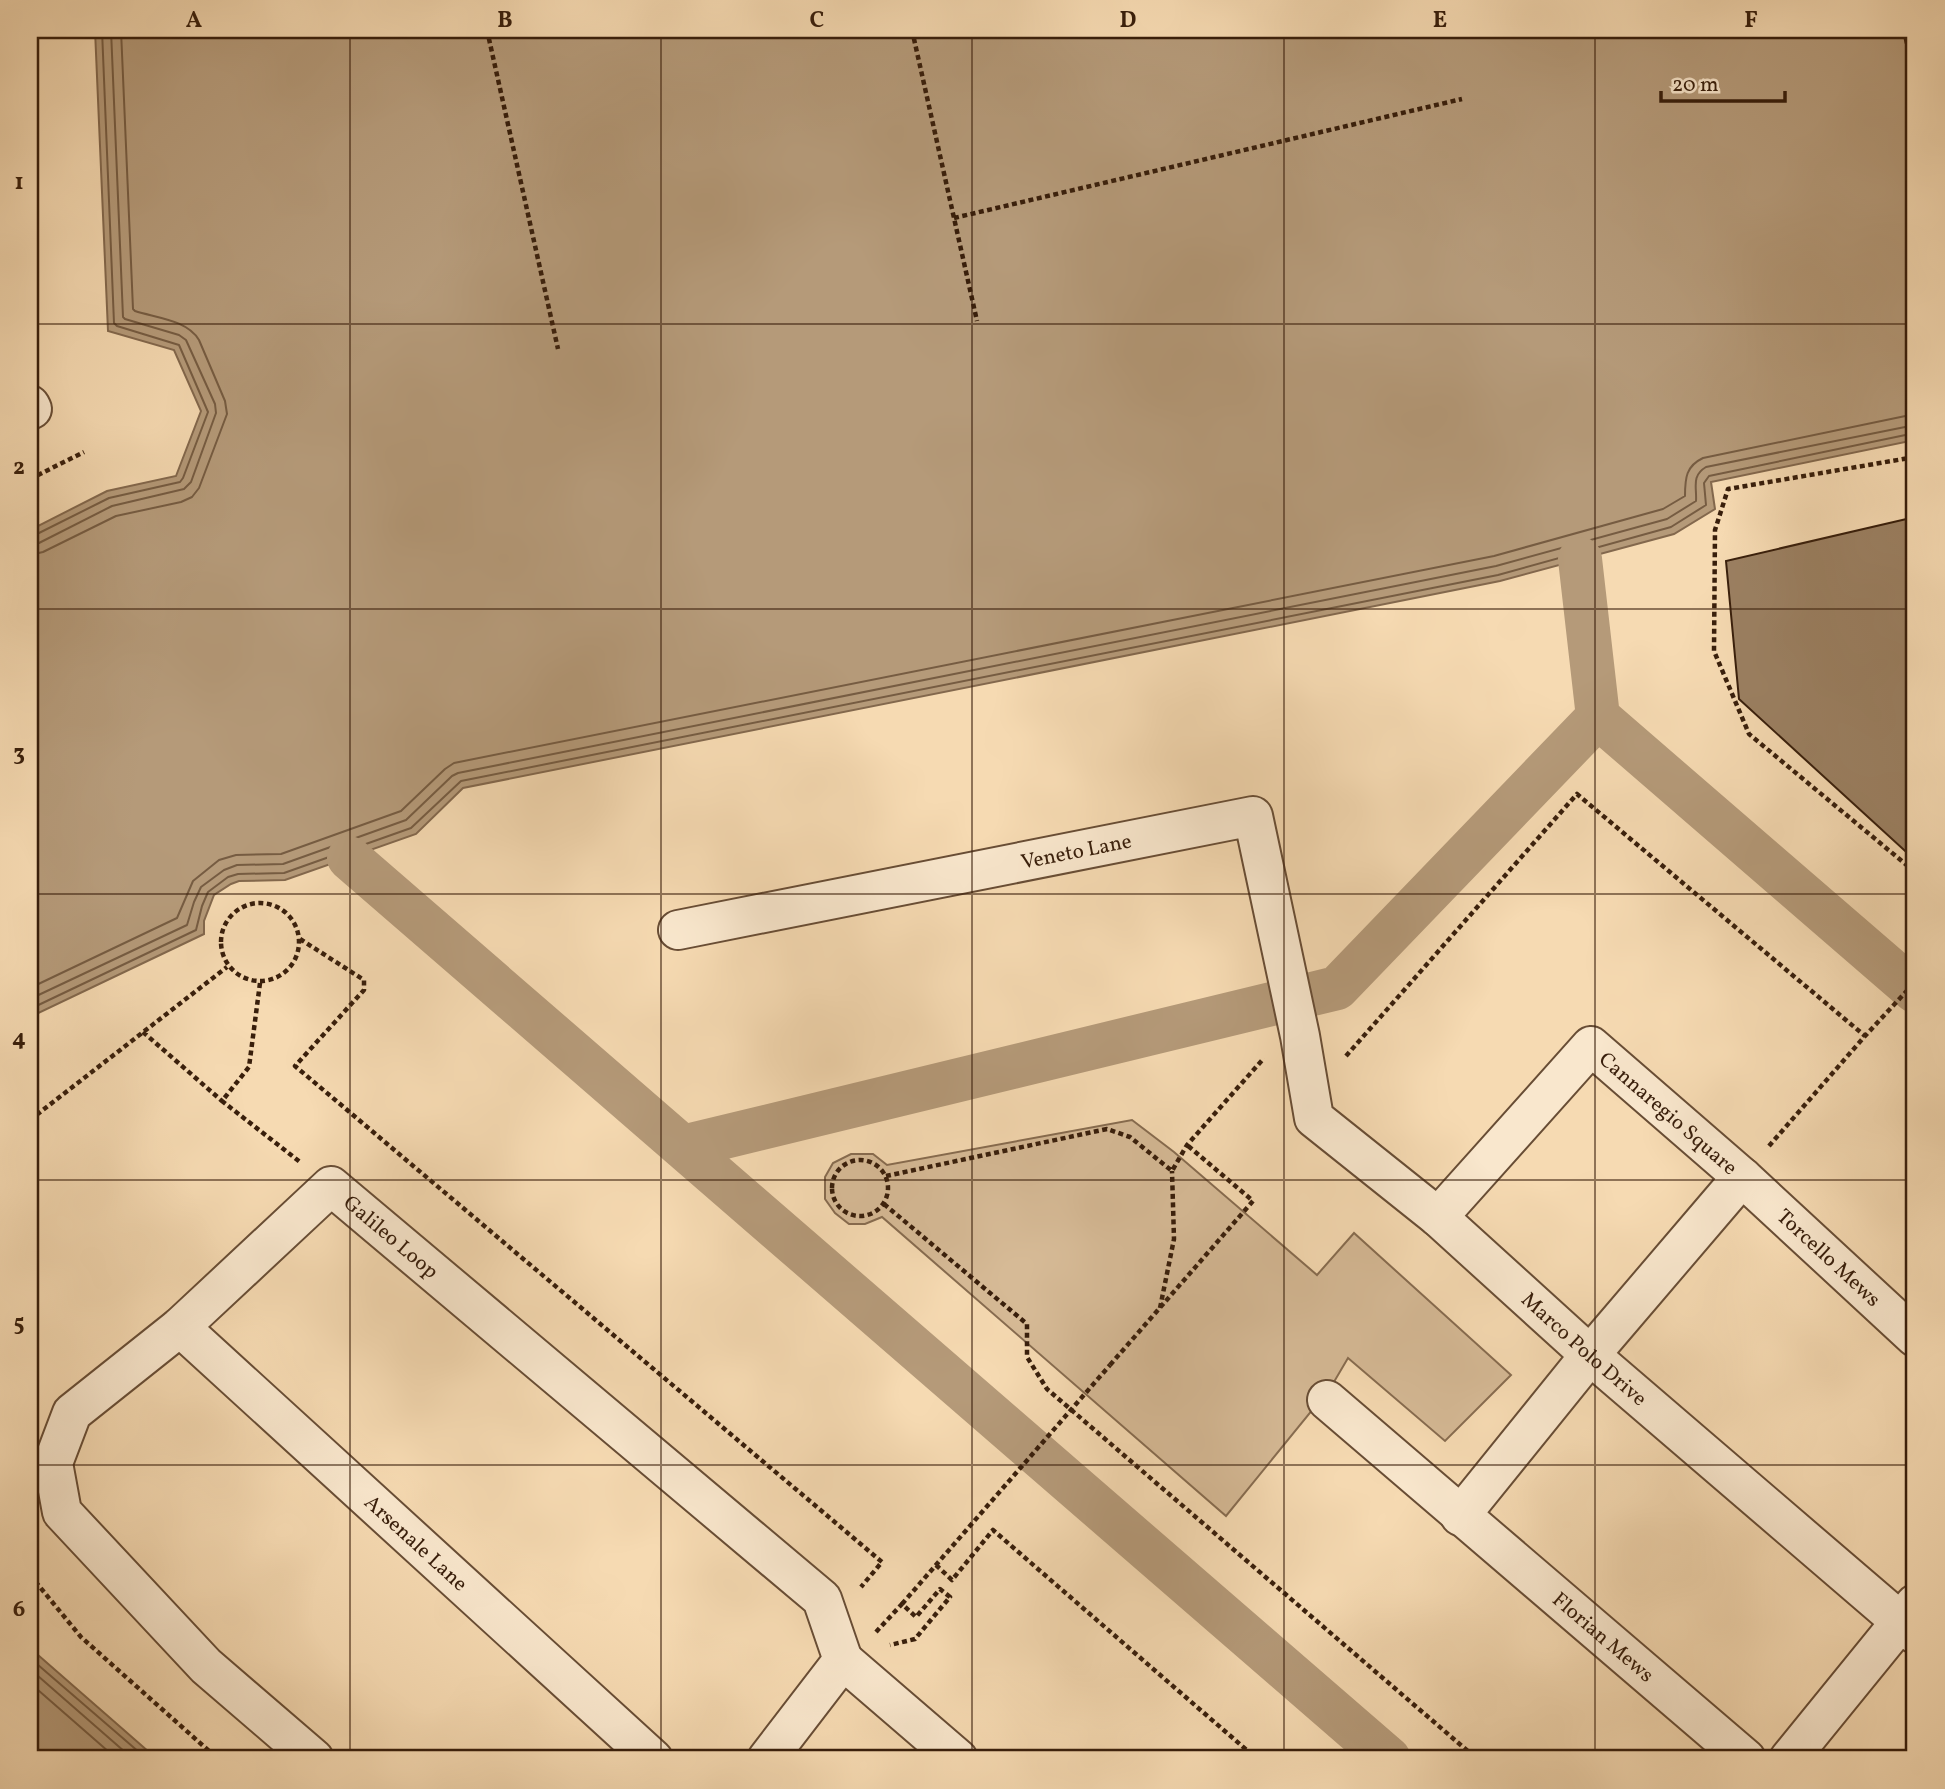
<svg xmlns="http://www.w3.org/2000/svg" width="1945" height="1789" font-family="Vollkorn,serif">
  <style>
    .green { fill: #d6ba96; stroke: #876c50; stroke-width: 2 }
    .water { fill: #b59a79; stroke: #83684d; stroke-width: 2 }
    .lines { fill: none; stroke-linecap: round; stroke-linejoin: round }
    .shore { stroke: #765c42; stroke-width: 2 }
    .canal { stroke: #b59a79; stroke-width: 44 }
    .building { fill: #9b8062; stroke: #381e0b; stroke-width: 2 }
    .minor-casing { stroke: #684d35; stroke-width: 42 }
    .path { stroke: #381e0b; stroke-width: 4.5; stroke-dasharray: 5 3.5; stroke-linecap: butt }
    .minor { stroke: #f9e7cd; stroke-width: 38 }
    .path-bridge { stroke: #381e0b; stroke-width: 4.5; stroke-dasharray: 5 3.5; stroke-linecap: butt }
    .grid { fill: none; stroke: #381e0b; stroke-width: 2; stroke-opacity: 0.55 }
    .labels { text-anchor: middle; stroke-width: 7; stroke-linejoin: round; paint-order: stroke }
    .street-label { font-size: 21px; fill: #381e0b; stroke: #f9e7cd }
    .neatline { fill: none; stroke: #381e0b; stroke-width: 2.5 }
    .grid-label { font-size: 23px; text-anchor: middle; font-weight: bold; fill: #381e0b }
  </style>
  <rect width="100%" height="100%" fill="#f6dab2"/>
  <filter id="stains"><feTurbulence type="fractalNoise" baseFrequency=".00286" numOctaves="4"/><feColorMatrix values="0 0 0 0 .2 0 0 0 0 .09 0 0 0 0 .02 0 0 0 .5 -.17"/></filter>
  <radialGradient id="worn" r=".72"><stop offset=".6" stop-color="#630" stop-opacity="0"/><stop offset="1" stop-color="#630" stop-opacity=".3"/></radialGradient>
  <path class="green" d="M1132,1120L1174,1152L1317,1275L1354,1233L1511,1375L1445,1441L1348,1358L1331,1387L1226,1516L882,1217L865,1224H849L835,1213L825,1199V1177L833,1163L851,1154H873L887,1165Z"/>
  <path class="water" d="M95,30H1915V440L1711,482L1715,509L1674,534L1500,581L463,788L416,834L285,880L239,881L231,884L214,895L204,921V934L30,1017V530L107,491L176,476L201,411L174,350L108,331Z
    M30,1648L157,1759H30Z"/>
  <g class="lines">
    <path class="shore" d="M30,535H35L109,498L180,482L183,478L208,412L179,345L117,326L114,323L102,30
      M30,544L39,543L112,506L184,489L191,482L216,413L215,404L186,340L179,335L125,319L123,317L111,30
      M30,555L43,552L116,516L181,502L192,497L199,488L227,414L225,401L199,340C187,320 157,318 135,311L133,309L121,30
      M30,988L177,918L193,881L219,860L236,855L281,854L401,811L445,769L454,763L1494,556L1663,509L1685,496C1685,478 1686,466 1703,458L1915,414
      M30,999L187,925L194,902L201,887L224,870L237,865L283,864L406,820L452,776L458,773L1496,566L1667,519L1696,501C1697,487 1691,476 1706,467L1915,425
      M30,1009L196,930L202,906L208,892L228,877L238,874L284,873L411,828L461,781L1498,575L1671,527L1706,505L1704,483L1709,476L1915,433
      M30,1658L147,1759
      M30,1669L133,1759
      M30,1683L117,1759"/>
    <path class="canal" d="M1580,559L1598,717L1915,991
      M349,858L1389,1759
      M683,1147L1337,988L1598,717"/>
  </g>
  <path class="building" d="M1915,517V860L1739,699L1726,561Z"/>
  <g class="lines">
    <g class="minor-casing">
      <g id="minor">
        <path d="M30,405L32,409L30,410"/>
        <path id="s1" d="M678,930L1253,816L1300,1036L1314,1118L1438,1217L1590,1355L1915,1634"/>
        <path id="s2" d="M1438,1217L1591,1046L1742,1177L1915,1337"/>
        <path id="s3" d="M180,1327L653,1759"/>
        <path id="s4" d="M1327,1400L1746,1759"/>
        <path d="M1460,1516L1590,1355L1742,1177"/>
        <path d="M843,1660L958,1759"/>
        <path id="s5" d="M314,1759L206,1666L62,1512L53,1463L72,1413L180,1327L331,1186L822,1599L843,1660L767,1759"/>
        <path d="M1789,1759L1915,1604"/>
      </g>
    </g>
    <path class="path" d="M487,30L558,349
      M912,30L977,321
      M1904,30L1915,80
      M954,218L1462,99
      M1915,457L1728,489L1715,530L1714,651L1749,734L1915,872
      M30,479L84,452
      M221 942a39 39 0 1 1 78 0a39 39 0 1 1-78 0Z
      M300,939L364,980V990L295,1066L882,1562L861,1587
      M260,983L249,1067L222,1101L300,1162
      M143,1032L222,1101
      M1346,1056L1577,794L1865,1036
      M30,1120L227,967
      M1769,1146L1865,1036L1915,982
      M832 1188a28 28 0 1 1 56 0a28 28 0 1 1-56 0Z
      M886,1176L1107,1129L1130,1137L1172,1171L1187,1145L1264,1058
      M884,1204L1027,1324V1357L1047,1389L1477,1759
      M1160,1308L1174,1239L1172,1171
      M1110,1365L1253,1201L1187,1145
      M936,1565L952,1580L993,1530L1257,1759
      M30,1575L81,1637L218,1759
      M876,1632L902,1604L916,1617L940,1589L950,1597L915,1639L890,1645"/>
    <use href="#minor" class="minor"/>
    <path class="path-bridge" d="M902,1604L1110,1365"/>
  </g>
  <path class="grid" d="M350,30V1759M661,30V1759M972,30V1759M1284,30V1759M1595,30V1759M30,324H1915M30,609H1915M30,894H1915M30,1180H1915M30,1465H1915"/>
  <g class="labels">
    <g class="street-label">
      <text dy="7" stroke="none"><textPath href="#s1" startOffset="406">Veneto Lane</textPath></text>
      <text dy="7" stroke="none"><textPath href="#s2" startOffset="332">Cannaregio Square</textPath></text>
      <text dy="7" stroke="none"><textPath href="#s5" startOffset="880">Galileo Loop</textPath></text>
      <text dy="7" stroke="none"><textPath href="#s2" startOffset="548">Torcello Mews</textPath></text>
      <text dy="7" stroke="none"><textPath href="#s1" startOffset="1250">Marco Polo Drive</textPath></text>
      <text dy="7" stroke="none"><textPath href="#s3" startOffset="320">Arsenale Lane</textPath></text>
      <text dy="7" stroke="none"><textPath href="#s4" startOffset="364">Florian Mews</textPath></text>
    </g>
  </g>
  <rect width="1945" height="1789" fill="none" stroke="#f6dab2" stroke-width="77"/>
  <path d="M1661 91v10h124v-10" fill="none" stroke="#381e0b" stroke-width="3.5"/>
  <text x="1672" y="91" font-size="21" fill="#381e0b" stroke="#f9e7cd" stroke-width="5" paint-order="stroke">20 m</text>
  <rect x="38" y="38" width="1868" height="1712" class="neatline"/>
  <g class="grid-label">
    <text x="194" y="27">A</text>
    <text x="505" y="27">B</text>
    <text x="817" y="27">C</text>
    <text x="1128" y="27">D</text>
    <text x="1440" y="27">E</text>
    <text x="1751" y="27">F</text>
    <text x="19" y="189">1</text>
    <text x="19" y="474">2</text>
    <text x="19" y="760">3</text>
    <text x="19" y="1045">4</text>
    <text x="19" y="1330">5</text>
    <text x="19" y="1616">6</text>
  </g>
  <rect width="100%" height="100%" filter="url(#stains)"/>
  <rect width="100%" height="100%" fill="url(#worn)"/>
</svg>
